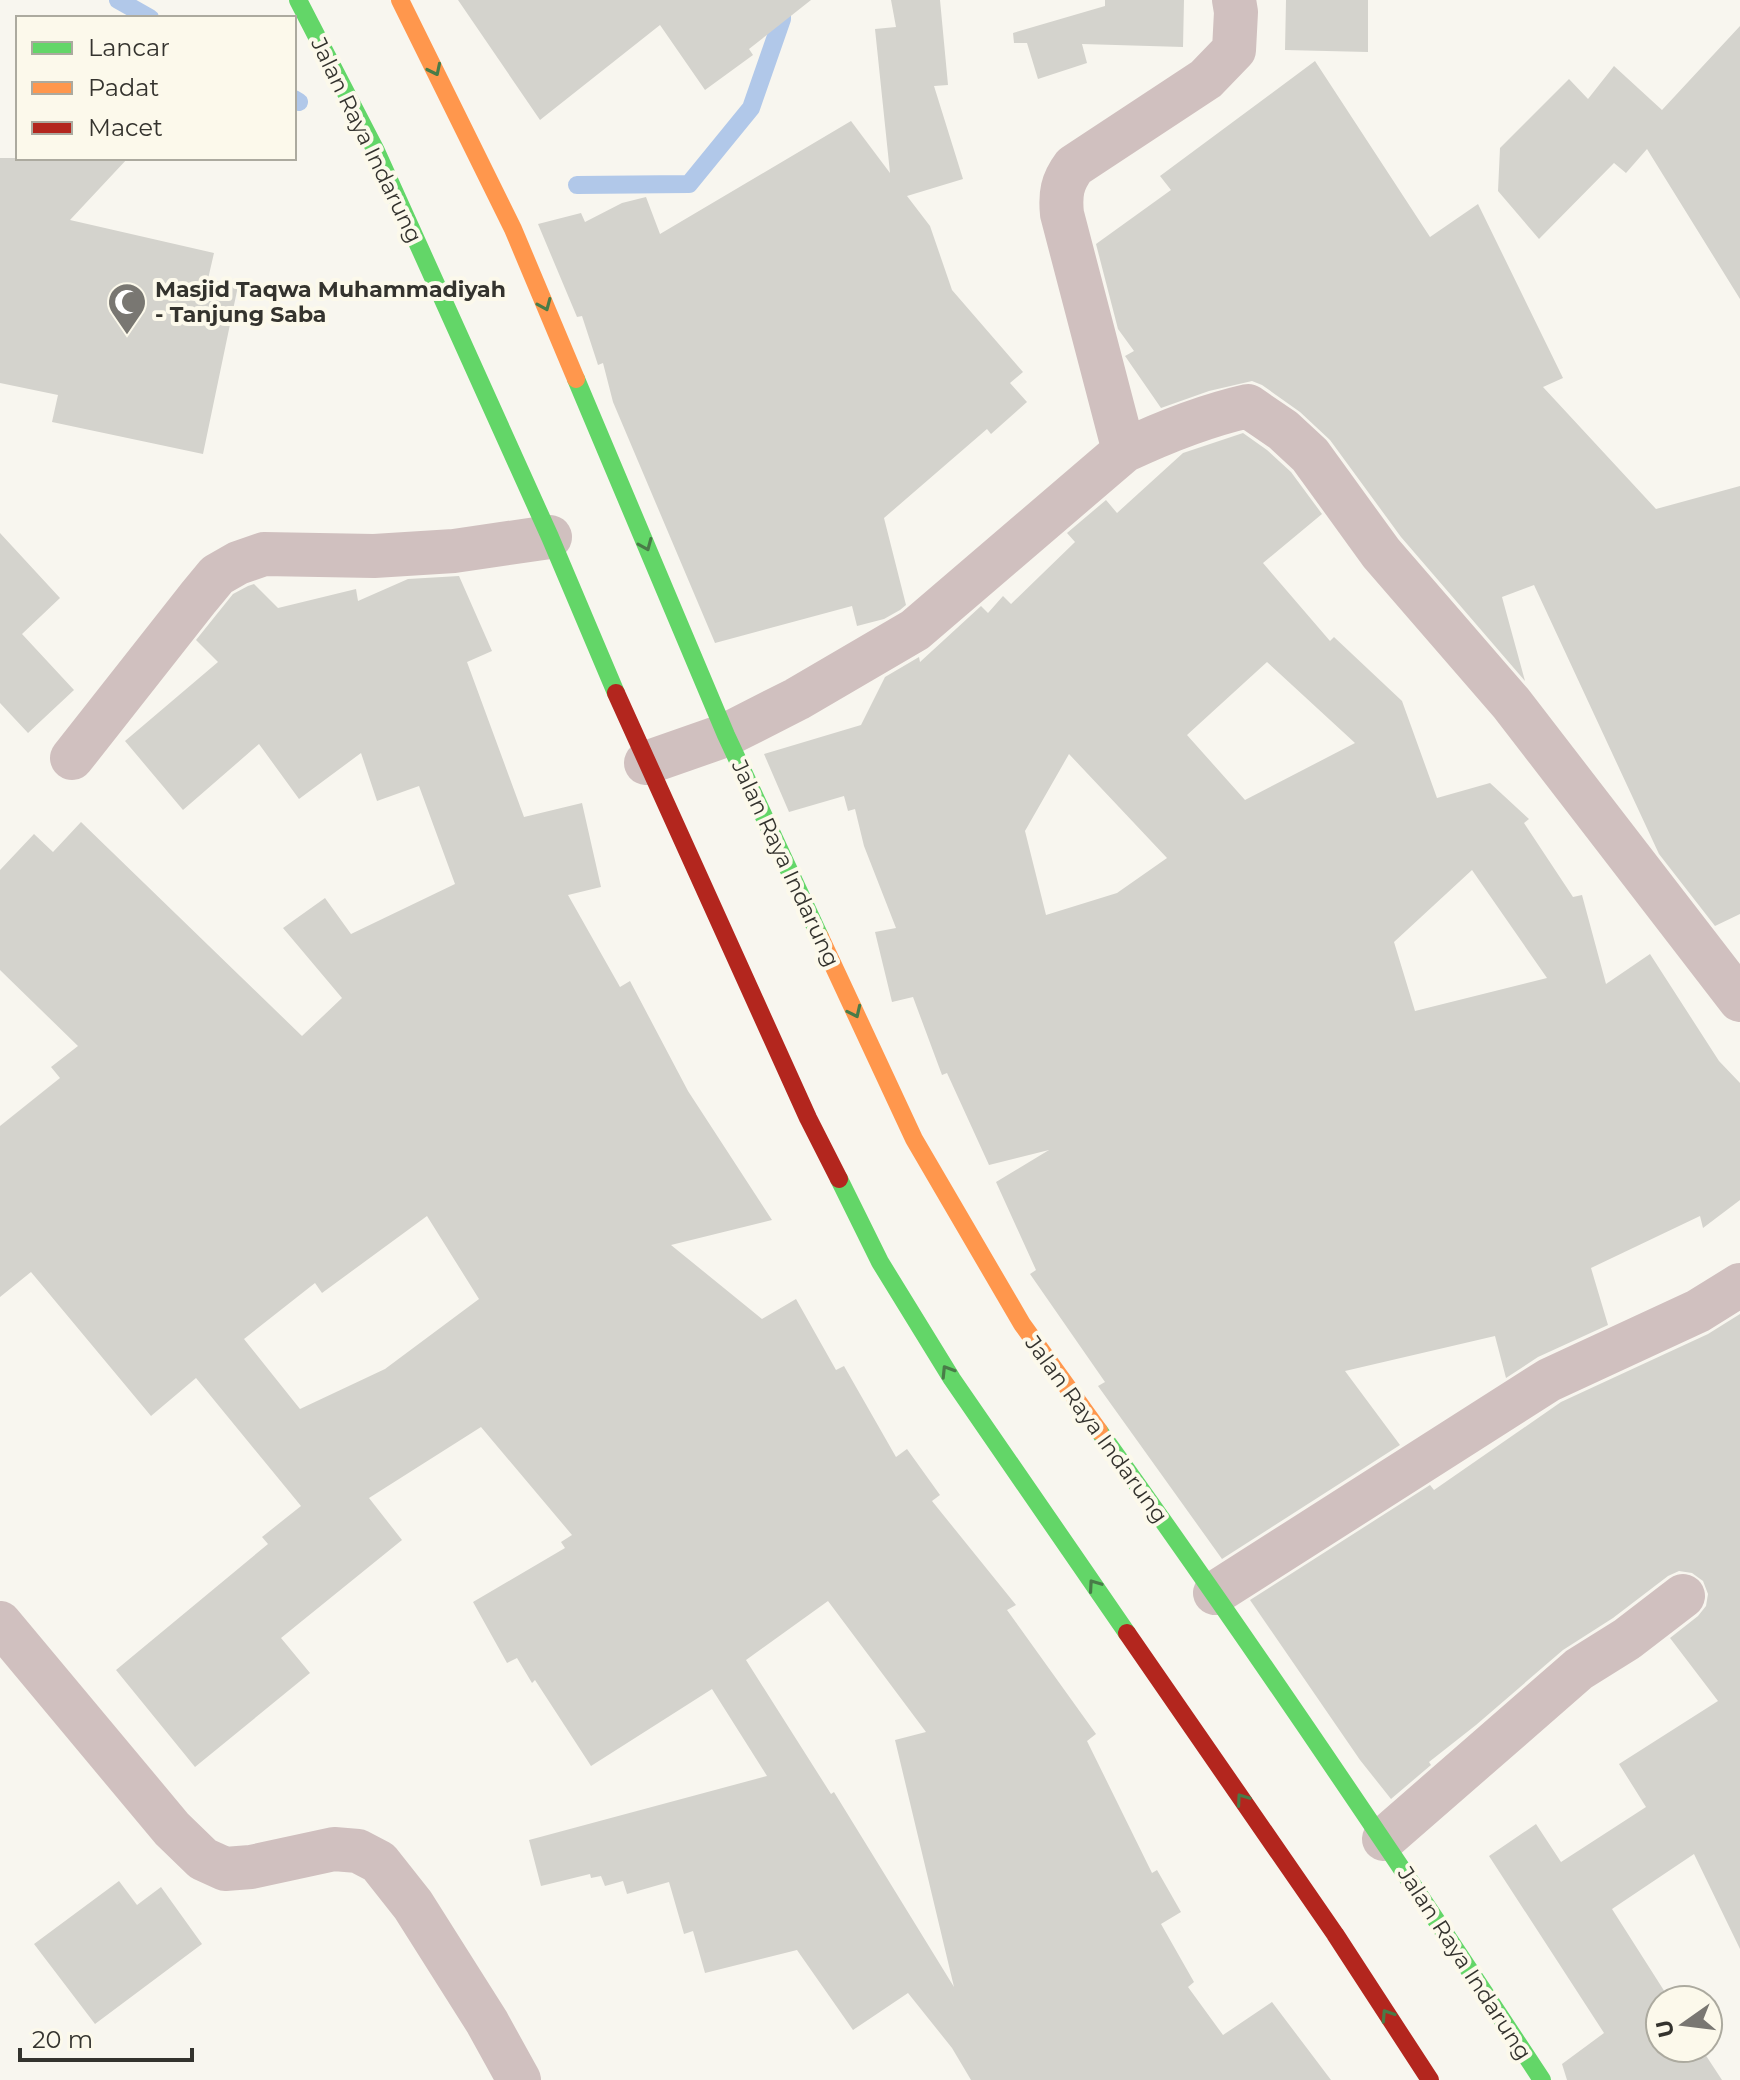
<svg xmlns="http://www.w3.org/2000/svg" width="1740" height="2080" font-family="Montserrat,sans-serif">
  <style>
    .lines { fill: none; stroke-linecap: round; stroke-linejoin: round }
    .stream { stroke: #b1c8e9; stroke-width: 18 }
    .building { fill: #d4d3cd; fill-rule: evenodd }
    .street { stroke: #d0c0bf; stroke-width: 44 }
    .fast { stroke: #63d668; stroke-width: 18 }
    .slow { stroke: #ff974d; stroke-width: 18 }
    .jam { stroke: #b3261e; stroke-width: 18 }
    .oneway { stroke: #497c48 }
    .labels { text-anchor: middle; stroke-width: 8; stroke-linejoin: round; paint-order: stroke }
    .street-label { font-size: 22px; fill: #34332e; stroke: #fcf9eb }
    .poi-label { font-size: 22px; font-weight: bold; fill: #34332e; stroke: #fcf9eb; text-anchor: start }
  </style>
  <rect width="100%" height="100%" fill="#f8f6ef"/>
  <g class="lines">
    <path class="stream" d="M118,0L150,18
      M294,99L299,102
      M577,185L689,184L751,108L782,19V0"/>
  </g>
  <path class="building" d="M458,0H811L749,49L753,55L705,90L660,25L540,120Z
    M891,0H940L948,85L934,86L963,179L907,196L930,226L952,290L1023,372L1010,383L1027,402L991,434L987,429L884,518L906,605L900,610L884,619L857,626L852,606L715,643L613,402L603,363L598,365L582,316L577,317L538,224L581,213L585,222L622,203L646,197L660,234L851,121L890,173L875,29L896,27Z
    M1105,0H1184L1183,47L1082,44L1087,63L1038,79L1027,43H1014L1013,33L1105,6Z
    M1286,0H1368V52L1285,50Z
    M1740,26V299L1647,149L1626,173L1614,163L1539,239L1498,191L1500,148L1569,79L1588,99L1614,66L1662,110Z
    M1315,61L1430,237L1478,204L1563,378L1543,387L1656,509L1740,486V914L1715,926L1659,854L1534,585L1502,597L1525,681L1401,537L1330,440L1300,412L1262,385L1252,381L1209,391L1161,408L1125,356L1134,351L1118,329L1096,244L1171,190L1160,176Z
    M0,158H128L70,220L214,253L208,279L238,286L203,454L52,422L58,395L0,383Z
    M1243,433L1267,450L1291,472L1322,514L1263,563L1330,641L1334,637L1402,701L1437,798L1490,783L1529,819L1524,823L1573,897L1582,895L1606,984L1650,954L1719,1061L1740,1083V1200L1703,1228L1700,1216L1591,1268L1608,1325L1538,1357L1506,1378L1495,1336L1345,1371L1400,1445L1222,1559L1098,1386L1105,1382L1030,1274L1036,1270L996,1182L1049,1150L989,1165L947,1073L942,1075L913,997L892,1002L875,932L896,928L864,846L855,809L848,811L844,796L789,812L764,754L861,725L885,677L919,657L920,662L981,606L988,613L1003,596L1011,604L1075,542L1067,533L1106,500L1117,513L1183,453ZM1267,662L1355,743L1245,800L1187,735ZM1069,754L1167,858L1117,893L1046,915L1025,831ZM1472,870L1547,978L1415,1011L1394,942Z
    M0,533L60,598L22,634L74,690L28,733L0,703Z
    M459,576L492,651L467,662L524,817L582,803L601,887L568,895L620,987L630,981L688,1091L772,1220L671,1245L762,1319L796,1299L836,1370L844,1366L896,1457L907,1449L940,1495L932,1501L1016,1605L1007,1610L1096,1734L1087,1741L1152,1873L1157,1870L1181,1912L1161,1924L1194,1982L1188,1987L1223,2035L1272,2002L1331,2080H971L952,2048L908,1993L853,2030L797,1950L705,1973L693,1931L684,1934L669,1882L627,1894L623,1881L605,1886L601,1876L591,1878L590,1874L541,1886L529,1840L767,1776L712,1689L591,1766L535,1680L532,1683L517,1658L507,1663L473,1602L565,1548L561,1542L572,1535L481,1427L369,1498L402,1540L281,1638L310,1673L195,1767L116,1670L268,1544L262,1537L301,1506L196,1378L151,1416L31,1272L0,1297V1126L60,1078L51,1067L78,1046L0,970V870L34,834L53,852L81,822L302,1036L342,998L283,928L325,898L351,934L455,884L419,786L377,801L361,753L299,799L259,744L183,810L125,741L218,662L196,640L233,594L248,586L254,584L278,608L356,589L358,601L408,579ZM427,1216L479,1299L385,1369L300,1409L244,1339L315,1283L322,1293ZM828,1601L926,1732L895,1740L954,1987L834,1792L831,1794L746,1660Z
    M1740,1314V1949L1694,1854L1612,1909L1670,2000H1660V2048H1701L1722,2080H1567L1562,2064L1604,2033L1489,1856L1536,1824L1561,1862L1646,1807L1619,1764L1718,1701L1670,1638L1698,1616L1706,1606L1708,1594L1703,1581L1692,1573L1679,1571L1668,1576L1613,1618L1563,1650L1476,1725L1429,1762L1431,1765L1391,1799L1360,1760L1250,1600L1430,1485L1434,1490L1561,1402L1708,1334Z
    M119,1881L137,1905L161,1887L202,1944L95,2024L34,1944Z"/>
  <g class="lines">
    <path class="street" d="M1124,451C1164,432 1204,416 1248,406L1283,430L1310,455L1381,553L1511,703L1740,1000
      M72,758L198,598L217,575L238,563L264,554L374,556L454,551L550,537
      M646,763L726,735L797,699L915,630L1124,451L1062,214C1060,194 1062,182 1074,166L1206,79L1234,50L1236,12L1234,0
      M1215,1593L1549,1380L1698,1311L1740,1285
      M0,1623L172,1829L203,1859L225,1869L251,1867L334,1849L358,1851L379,1862L413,1905L487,2022L519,2080
      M1384,1839L1579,1669L1627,1639L1683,1596"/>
    <path class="fast" d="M298,0L376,151L550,537L616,693
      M576,379L726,735L820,937
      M839,1179L880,1262L952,1379L1127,1633
      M1099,1431C1252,1644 1398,1861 1542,2080"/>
    <path class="slow" d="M400,0L513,229L576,379
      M820,937L914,1139L1022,1324L1099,1431"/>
    <path class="jam" d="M616,693L808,1118L839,1179
      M1127,1633L1335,1934L1430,2080"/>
  </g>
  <defs><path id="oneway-chevron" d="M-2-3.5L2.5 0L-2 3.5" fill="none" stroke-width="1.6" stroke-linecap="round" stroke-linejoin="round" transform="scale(2)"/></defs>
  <g class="oneway">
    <use href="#oneway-chevron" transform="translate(435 70) rotate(64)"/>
    <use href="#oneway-chevron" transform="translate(545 305) rotate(67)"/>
    <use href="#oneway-chevron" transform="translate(646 545) rotate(67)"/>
    <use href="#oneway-chevron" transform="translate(855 1012) rotate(65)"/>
    <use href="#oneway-chevron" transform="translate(947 1371) rotate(-122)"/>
    <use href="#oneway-chevron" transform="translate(1094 1585) rotate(-125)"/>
    <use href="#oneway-chevron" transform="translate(1242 1799) rotate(-125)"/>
    <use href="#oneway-chevron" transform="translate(1387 2015) rotate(-123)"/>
  </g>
  <defs>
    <g id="mosque-pin" transform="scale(2)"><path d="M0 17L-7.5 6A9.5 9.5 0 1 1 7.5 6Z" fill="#797772" stroke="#fcf9eb"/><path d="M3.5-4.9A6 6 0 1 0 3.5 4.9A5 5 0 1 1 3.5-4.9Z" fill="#fff"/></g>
  </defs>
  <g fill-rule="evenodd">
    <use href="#mosque-pin" x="127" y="302"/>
  </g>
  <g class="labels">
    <g class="street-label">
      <text transform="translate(367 140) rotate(64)" y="8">Jalan Raya Indarung</text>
      <text transform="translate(786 863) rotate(65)" y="8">Jalan Raya Indarung</text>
      <text transform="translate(1097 1429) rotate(54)" y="8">Jalan Raya Indarung</text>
      <text transform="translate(1465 1963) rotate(57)" y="8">Jalan Raya Indarung</text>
    </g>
    <g class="poi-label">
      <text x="155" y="297">Masjid Taqwa Muhammadiyah<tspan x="155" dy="25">- Tanjung Saba</tspan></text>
    </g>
  </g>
  <rect x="16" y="16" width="280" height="144" fill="#fcf9eb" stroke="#acaa9f" stroke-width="2"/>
  <rect x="32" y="42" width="40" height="12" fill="#63d668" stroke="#acaa9f" stroke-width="2"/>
  <text x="88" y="56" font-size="24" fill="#34332e">Lancar</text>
  <rect x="32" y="82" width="40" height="12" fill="#ff974d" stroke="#acaa9f" stroke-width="2"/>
  <text x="88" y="96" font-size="24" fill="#34332e">Padat</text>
  <rect x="32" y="122" width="40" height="12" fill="#b3261e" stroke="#acaa9f" stroke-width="2"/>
  <text x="88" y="136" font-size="24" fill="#34332e">Macet</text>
  <g transform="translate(1684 2024) rotate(256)"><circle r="38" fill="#fcf9eb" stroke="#acaa9f" stroke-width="2"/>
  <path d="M0-6L14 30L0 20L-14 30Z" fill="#797772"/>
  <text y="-12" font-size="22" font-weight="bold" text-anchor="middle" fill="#34332e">U</text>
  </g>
  <path d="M20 2048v12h172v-12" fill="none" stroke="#34332e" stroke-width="4"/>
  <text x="32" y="2048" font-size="24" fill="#34332e" stroke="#fcf9eb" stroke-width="6" paint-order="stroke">20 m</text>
</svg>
